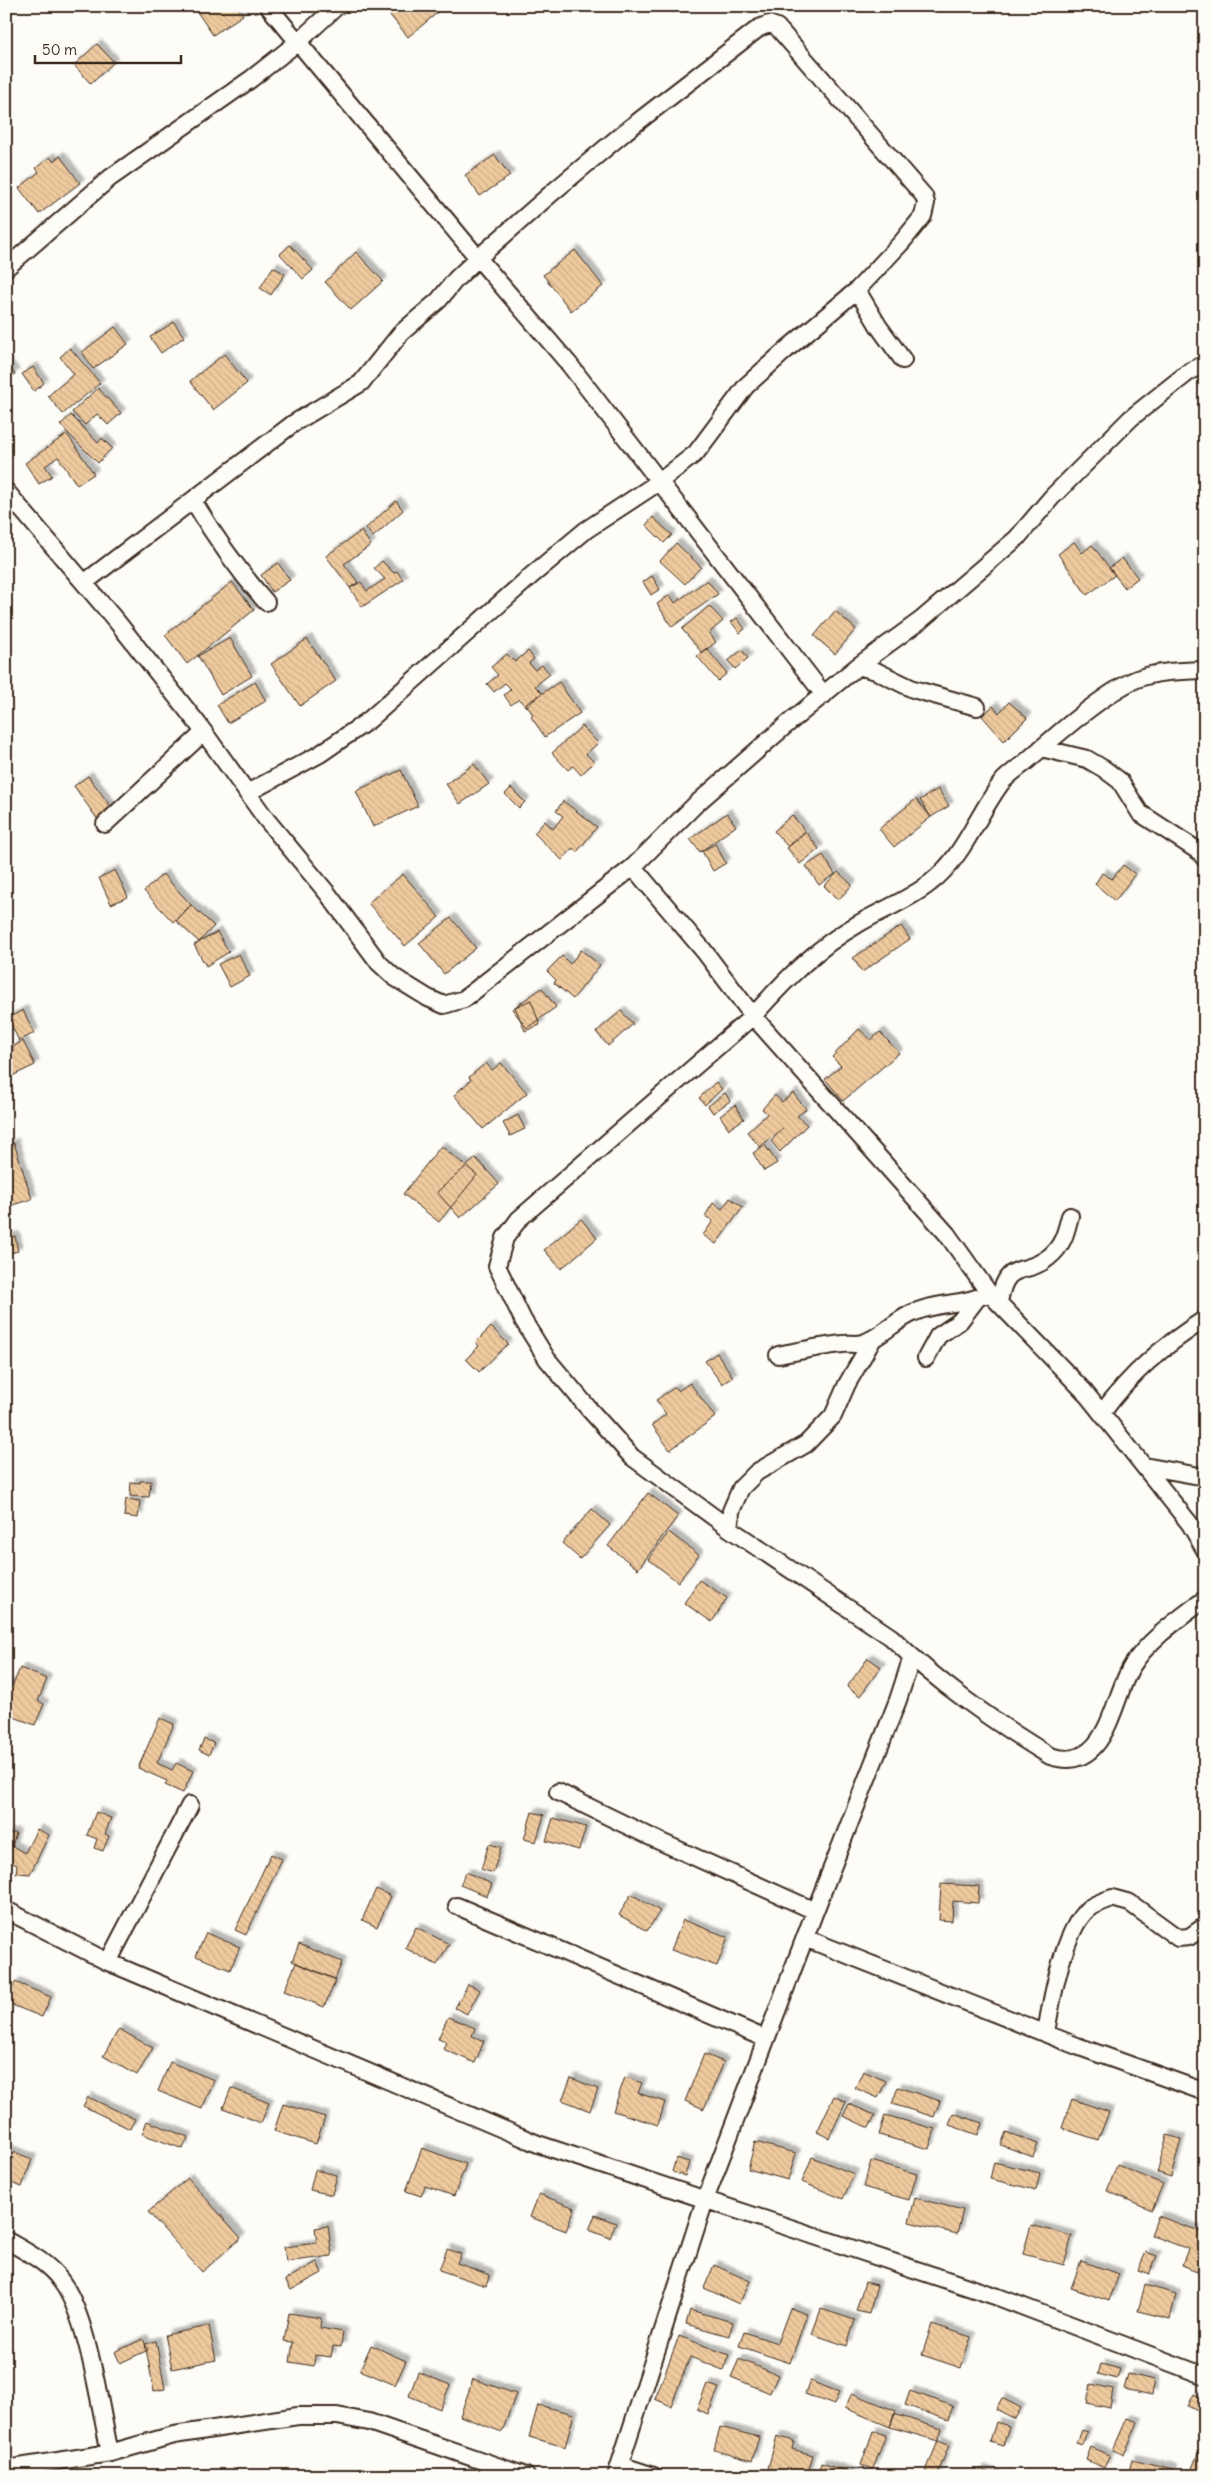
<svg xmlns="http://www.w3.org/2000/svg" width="1211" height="2482" font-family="Delius,sans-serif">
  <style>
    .building { fill: url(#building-back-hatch); stroke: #3b2a1e; filter: url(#shadow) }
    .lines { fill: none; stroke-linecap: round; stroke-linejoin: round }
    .street-casing { stroke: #3b2a1e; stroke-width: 20 }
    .street { stroke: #fdfcf7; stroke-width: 16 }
  </style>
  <defs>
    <pattern id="building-back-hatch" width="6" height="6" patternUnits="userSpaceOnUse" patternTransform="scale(1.25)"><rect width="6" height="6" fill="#efca9f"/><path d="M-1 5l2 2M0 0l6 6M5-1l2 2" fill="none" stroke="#ceae88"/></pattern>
    <filter id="shadow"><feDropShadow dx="4.5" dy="-4.5" stdDeviation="1" flood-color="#0004"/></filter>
  </defs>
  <rect width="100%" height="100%" fill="#fdfcf7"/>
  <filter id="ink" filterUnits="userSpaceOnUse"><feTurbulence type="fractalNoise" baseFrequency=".02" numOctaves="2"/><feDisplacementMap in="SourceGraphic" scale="10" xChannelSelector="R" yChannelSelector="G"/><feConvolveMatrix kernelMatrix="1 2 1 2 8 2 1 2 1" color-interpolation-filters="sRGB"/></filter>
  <g filter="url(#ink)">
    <path class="building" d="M193,6H237L243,15L213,35Z
      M398,6H433L438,12L408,37L389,14Z
      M97,44L114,62L91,84L74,65Z
      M495,155L510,176L480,196L465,175Z
      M60,156L80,183L39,214L19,188L39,172L36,168L50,157L53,161Z
      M290,245L313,270L303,279L280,254Z
      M575,250L603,286L571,311L543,275Z
      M356,252L383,281L351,310L325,282Z
      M273,267L285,274L271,295L260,288Z
      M174,322L184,337L161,353L150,337Z
      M115,327L128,344L93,369L82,352Z
      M70,348L100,383L63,414L48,396L74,374L60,357Z
      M224,354L247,383L213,410L190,381Z
      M6,362L15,374L6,380Z
      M33,367L44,383L34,391L22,374Z
      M98,388L121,413L108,425L97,414L85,425L72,412Z
      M71,415L98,443L102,438L112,448L98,463L60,425Z
      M67,434L94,474L77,485L58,457L45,466L52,476L39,484L25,463Z
      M396,501L403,510L373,537L366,528Z
      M653,517L672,535L664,543L646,525Z
      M361,531L371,545L344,564L358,582L350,588L326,556Z
      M1074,542L1082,553L1092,545L1115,575L1087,595L1058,554Z
      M676,543L701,567L685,584L660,561Z
      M1122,558L1138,578L1125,588L1109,568Z
      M382,561L394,573L397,571L403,580L362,607L350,588L361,582L367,591L385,579L374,568Z
      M278,563L290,580L272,592L261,575Z
      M652,576L660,589L651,595L643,582Z
      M707,580L718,594L672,627L657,604L670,595L675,603Z
      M232,582L254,610L187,664L165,635Z
      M709,606L723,621L709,633L716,642L702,653L682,629Z
      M835,611L856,629L835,654L814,636Z
      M737,618L745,629L740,633L731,622Z
      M230,638L252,676L221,695L198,656Z
      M307,639L336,681L300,706L271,664Z
      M706,648L727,673L718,681L697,656Z
      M742,650L748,658L735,669L728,661Z
      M528,651L534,659L529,663L535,670L542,665L550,674L535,686L542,693L526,707L519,699L511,705L504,695L511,689L505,683L494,692L487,684L498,675L491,667L507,654L515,662Z
      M255,682L266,701L228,723L217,705Z
      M559,682L580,713L545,737L531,717L533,715L526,704Z
      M1009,702L1027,718L1004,741L982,716L993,706L999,713Z
      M582,726L598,743L586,754L594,762L581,775L573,766L568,770L552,753Z
      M474,764L489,784L460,804L446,784Z
      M401,770L418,806L373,827L356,791Z
      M88,776L115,812L100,823L74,786Z
      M511,788L525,802L519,808L505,794Z
      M938,789L949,806L931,817L920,800Z
      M916,799L931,817L894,847L879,829Z
      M563,801L597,827L577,852L573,848L562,860L534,833L545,821L553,829L563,816L556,811Z
      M727,813L736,826L700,852L690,839Z
      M792,815L805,831L788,847L774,831Z
      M806,832L819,849L800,864L787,848Z
      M715,844L726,863L713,871L702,851Z
      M823,855L835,874L819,885L806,866Z
      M1123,865L1135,874L1115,901L1095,884L1102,873L1112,879Z
      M115,870L128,897L111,904L99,878Z
      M838,872L852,885L838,900L824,886Z
      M163,874L191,905L173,922L144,891Z
      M403,874L439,917L405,946L368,903Z
      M191,905L214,926L199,942L176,921Z
      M451,918L476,948L444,974L419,943Z
      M901,926L910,939L862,972L853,958Z
      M217,932L229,952L206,966L194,945Z
      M581,950L600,965L573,999L554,983L556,980L547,971L562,956L570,964Z
      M239,954L250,976L230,987L218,964Z
      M542,988L556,1007L527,1028L512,1009Z
      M531,1000L540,1025L525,1031L515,1007Z
      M23,1010L34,1033L19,1041L8,1018Z
      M621,1011L633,1024L608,1046L596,1032Z
      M859,1029L871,1040L880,1032L899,1053L843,1101L825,1079L841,1066L832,1057Z
      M23,1041L35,1065L6,1079V1053L13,1050L12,1047Z
      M486,1063L492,1070L501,1063L527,1093L483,1129L454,1095L471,1080L469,1077Z
      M716,1082L722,1089L705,1105L699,1098Z
      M725,1093L730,1101L713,1113L708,1106Z
      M793,1093L806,1109L797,1116L807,1125L780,1152L771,1141L783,1128L760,1147L747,1132L767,1114L762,1109L775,1095L782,1102Z
      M735,1105L744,1119L729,1129L720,1116Z
      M518,1115L525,1129L510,1136L503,1123Z
      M14,1143L32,1199L6,1207V1191L11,1190L6,1173V1146Z
      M765,1145L777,1163L764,1171L753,1153Z
      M441,1146L477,1175L439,1222L403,1194Z
      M476,1158L499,1184L460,1218L437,1192Z
      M730,1198L743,1207L716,1244L703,1235L713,1221L705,1216L713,1203L722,1209Z
      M581,1219L597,1238L561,1269L544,1250Z
      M15,1236L18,1251L6,1254V1238Z
      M491,1327L508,1344L479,1372L466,1359L479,1346L476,1342Z
      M717,1353L733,1377L722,1384L705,1361Z
      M690,1383L715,1417L670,1450L652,1425L666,1414L656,1400L675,1387L678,1391Z
      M140,1481H151L149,1497L130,1496L131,1482L140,1483Z
      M648,1493L678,1516L638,1569L608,1546Z
      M126,1499L140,1501L138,1518L124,1516Z
      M592,1509L610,1525L580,1559L562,1543Z
      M669,1532L699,1555L678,1582L648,1559Z
      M699,1580L727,1598L712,1622L684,1603Z
      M868,1658L881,1667L860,1696L847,1687Z
      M20,1668L47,1679L38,1701L44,1704L35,1725L6,1714V1683L13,1685Z
      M160,1718L174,1724L157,1763L172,1770L176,1763L193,1771L183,1793L165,1785L167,1781L138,1768Z
      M204,1739L214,1743L209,1755L199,1750Z
      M96,1812L111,1818L105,1834L109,1836L103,1851L94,1848L97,1839L87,1835Z
      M532,1812L544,1815L536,1842L524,1839Z
      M553,1818L586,1827L579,1850L546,1841Z
      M37,1829L49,1835L30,1874L16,1873L17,1865L6,1860L7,1833H16L12,1846L25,1853Z
      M489,1844L501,1847L493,1873L481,1869Z
      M271,1854L282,1859L246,1935L235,1930Z
      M466,1872L492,1884L487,1896L460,1885Z
      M941,1884L979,1886L978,1903L953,1901L952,1921L939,1920Z
      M376,1889L391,1896L377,1927L362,1920Z
      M631,1894L660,1911L647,1931L619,1915Z
      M683,1920L728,1937L717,1966L671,1950Z
      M416,1927L449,1944L437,1965L405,1948Z
      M206,1933L240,1947L230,1970L196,1956Z
      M299,1944L342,1962L335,1979L292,1961Z
      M296,1963L336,1980L324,2007L284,1991Z
      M15,1982L51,1997L42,2017L7,2003Z
      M468,1984L480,1990L467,2014L455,2008Z
      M448,2017L475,2028L472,2036L484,2041L475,2063L443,2049L446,2042L438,2039Z
      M119,2029L153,2048L137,2075L103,2056Z
      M704,2054L724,2062L704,2109L685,2101Z
      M170,2062L214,2080L202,2109L158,2091Z
      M863,2071L886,2081L878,2098L855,2088Z
      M625,2077L642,2083L638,2093L665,2102L658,2125L613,2111Z
      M571,2078L598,2089L590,2111L562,2100Z
      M898,2087L940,2101L934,2117L892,2104Z
      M231,2088L269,2103L261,2123L223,2108Z
      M834,2096L846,2102L829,2138L817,2132Z
      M88,2097L135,2119L130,2129L83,2106Z
      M1072,2099L1109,2112L1098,2140L1062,2128Z
      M283,2104L325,2117L316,2144L274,2131Z
      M849,2104L875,2115L869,2128L843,2116Z
      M953,2113L982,2123L978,2135L949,2125Z
      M885,2115L935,2129L929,2149L879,2135Z
      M147,2121L188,2137L183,2149L142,2134Z
      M1006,2132L1038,2144L1033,2157L1001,2145Z
      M1167,2135L1181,2139L1171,2177L1157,2173Z
      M755,2142L796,2153L788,2180L748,2169Z
      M422,2148L466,2164L454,2196L425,2186L421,2196L406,2191Z
      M6,2149L32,2159L22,2187L6,2181Z
      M812,2157L854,2174L843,2199L802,2182Z
      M676,2158L689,2162L685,2176L672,2172Z
      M871,2161L917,2174L909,2200L863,2187Z
      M994,2162L1040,2173L1036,2190L990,2179Z
      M1117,2165L1163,2184L1152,2210L1107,2191Z
      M315,2170L337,2175L332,2195L310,2190Z
      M188,2178L241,2238L202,2272L148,2212Z
      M539,2194L575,2208L566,2231L530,2217Z
      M915,2198L963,2210L957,2234L909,2222Z
      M595,2215L616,2223L610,2238L589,2230Z
      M1158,2216L1205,2233V2253L1197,2271L1182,2265L1188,2249L1151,2235Z
      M1031,2225L1072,2236L1064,2265L1023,2254Z
      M328,2226L332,2256L286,2262L284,2247L317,2243L315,2228Z
      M447,2249L461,2254L457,2263L490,2275L486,2286L439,2270Z
      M1146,2252L1157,2256L1149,2274L1138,2270Z
      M1081,2261L1119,2274L1109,2301L1071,2288Z
      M317,2262L322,2273L291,2290L285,2280Z
      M714,2265L750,2281L739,2304L704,2288Z
      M865,2282L877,2285L869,2314L856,2311Z
      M1145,2285L1176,2294L1170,2319L1138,2311Z
      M790,2308L807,2314L790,2363L739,2346L744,2332L777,2343Z
      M821,2309L855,2320L847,2346L812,2334Z
      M690,2310L733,2322L729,2336L686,2324Z
      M289,2313L321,2318L320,2328L343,2332L341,2347L333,2346L331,2357L315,2355L314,2366L290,2362L293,2342L284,2341Z
      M932,2324L971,2337L961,2368L922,2355Z
      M209,2326L216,2360L172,2369L165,2335Z
      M679,2336L729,2355L723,2370L690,2357L671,2406L655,2399Z
      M143,2339L148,2350L120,2363L115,2352Z
      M156,2341L165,2389L154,2391L145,2344Z
      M371,2345L406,2361L395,2385L360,2370Z
      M739,2359L778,2375L770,2393L731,2377Z
      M1101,2364L1120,2369L1117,2379L1098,2374Z
      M418,2372L450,2385L440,2409L409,2396Z
      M1128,2374L1155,2380L1152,2395L1124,2389Z
      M473,2379L516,2394L502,2432L460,2416Z
      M810,2381L839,2392L834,2405L805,2394Z
      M707,2384L719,2388L708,2414L697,2409Z
      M1091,2384L1113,2389L1110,2408L1087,2403Z
      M910,2391L953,2406L948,2420L905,2405Z
      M852,2393L896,2411L890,2427L845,2408Z
      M1194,2394L1205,2400V2415L1188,2406Z
      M1002,2398L1021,2408L1015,2419L996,2409Z
      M538,2405L574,2414L565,2447L529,2437Z
      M894,2414L942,2429L938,2441L890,2427Z
      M1127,2418L1138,2422L1124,2455L1113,2450Z
      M996,2422L1009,2426L1003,2446L990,2442Z
      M720,2427L759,2437L752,2461L714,2450Z
      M1081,2430L1087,2432L1082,2445L1076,2443Z
      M873,2431L886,2435L873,2469L861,2465Z
      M777,2436L794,2441L792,2449L813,2455L807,2476H794L768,2468Z
      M938,2441L949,2445L937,2476H924Z
      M1201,2446L1205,2448V2476H1189Z
      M1091,2447L1110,2455L1104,2468L1086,2460Z
      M1132,2459L1173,2469L1172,2476H1128Z
      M821,2463L861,2476H817Z
      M980,2469L997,2476H977Z"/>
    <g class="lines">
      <g class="street-casing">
        <path id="street" d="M268,6L478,258L569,364L824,695
          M6,268L110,178L251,79L298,42L337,6
          M857,290L879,327L903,360
          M6,491L118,623L198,724L266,819L328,894L379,963L394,977L428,998L444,1005L464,999L633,867L695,805L785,726L858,666L921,620L1017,538L1052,497L1131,418L1190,371L1205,364
          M193,500C215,538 237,569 266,602
          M84,583L294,423L361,383L401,333L439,300L456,279L478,258L553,192L626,131L759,28L769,24L777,27L924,196L926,203L923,216L902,242L857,290L787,349L746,386L696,453L659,482L586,530L532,575L369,720L320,754L247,793
          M858,666L876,671L913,689L977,707
          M1205,670C1184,671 1157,671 1137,679C1105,692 1055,736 1028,760C1020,767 1009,774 1002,782C977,815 964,857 930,883C909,900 881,910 858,924C816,948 785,980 753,1016L519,1219L505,1238L497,1266L523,1320L547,1359L589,1409L632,1457L730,1529L891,1637C939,1684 993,1721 1050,1756C1108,1775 1112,1697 1132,1666C1148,1640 1180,1618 1205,1599
          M1041,748L1087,759L1104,769L1120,781L1140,813L1200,852L1205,859
          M105,824L204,732
          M633,867L704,951L753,1016L947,1234L989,1293L1083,1390L1190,1524L1205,1550
          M999,1302C1007,1257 1024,1278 1049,1257C1063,1246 1066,1232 1070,1216
          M778,1355C799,1351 821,1346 843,1344C849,1343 856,1345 862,1343C880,1339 896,1319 915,1312C939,1302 966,1305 989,1293
          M926,1358L938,1336L960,1321L976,1300
          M1102,1413C1132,1372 1162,1347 1205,1319
          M1144,1466L1205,1477
          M730,1529L731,1511L741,1488L757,1472L806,1444L833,1416L847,1384L873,1339
          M558,1792L659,1841L815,1911
          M457,1906L766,2039
          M6,1910L108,1962L538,2144L998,2297L1205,2376
          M805,1938L1077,2046L1205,2092
          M108,1962L190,1805
          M1046,2033C1051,2002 1063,1931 1088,1909C1094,1904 1104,1901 1112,1898L1130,1903L1178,1938L1189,1937L1205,1926
          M6,2240C25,2251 48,2262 61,2281C88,2316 100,2408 110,2453
          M620,2465L654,2476
          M6,2469L110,2453L174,2435L298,2416H337L369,2422L526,2476
          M616,2476L705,2200L815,1911L898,1700L912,1657"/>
      </g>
      <use href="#street" class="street"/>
    </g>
  </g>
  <rect width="1211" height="2482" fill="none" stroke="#fdfcf7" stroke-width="25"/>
  <rect x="12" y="12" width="1186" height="2457" fill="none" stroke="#3b2a1e" stroke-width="2" filter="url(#ink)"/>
  <path d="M35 55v8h146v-8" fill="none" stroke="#3b2a1e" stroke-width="2.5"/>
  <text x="42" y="55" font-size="15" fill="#3b2a1e" stroke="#fdfcf7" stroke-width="4" paint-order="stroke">50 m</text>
</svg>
